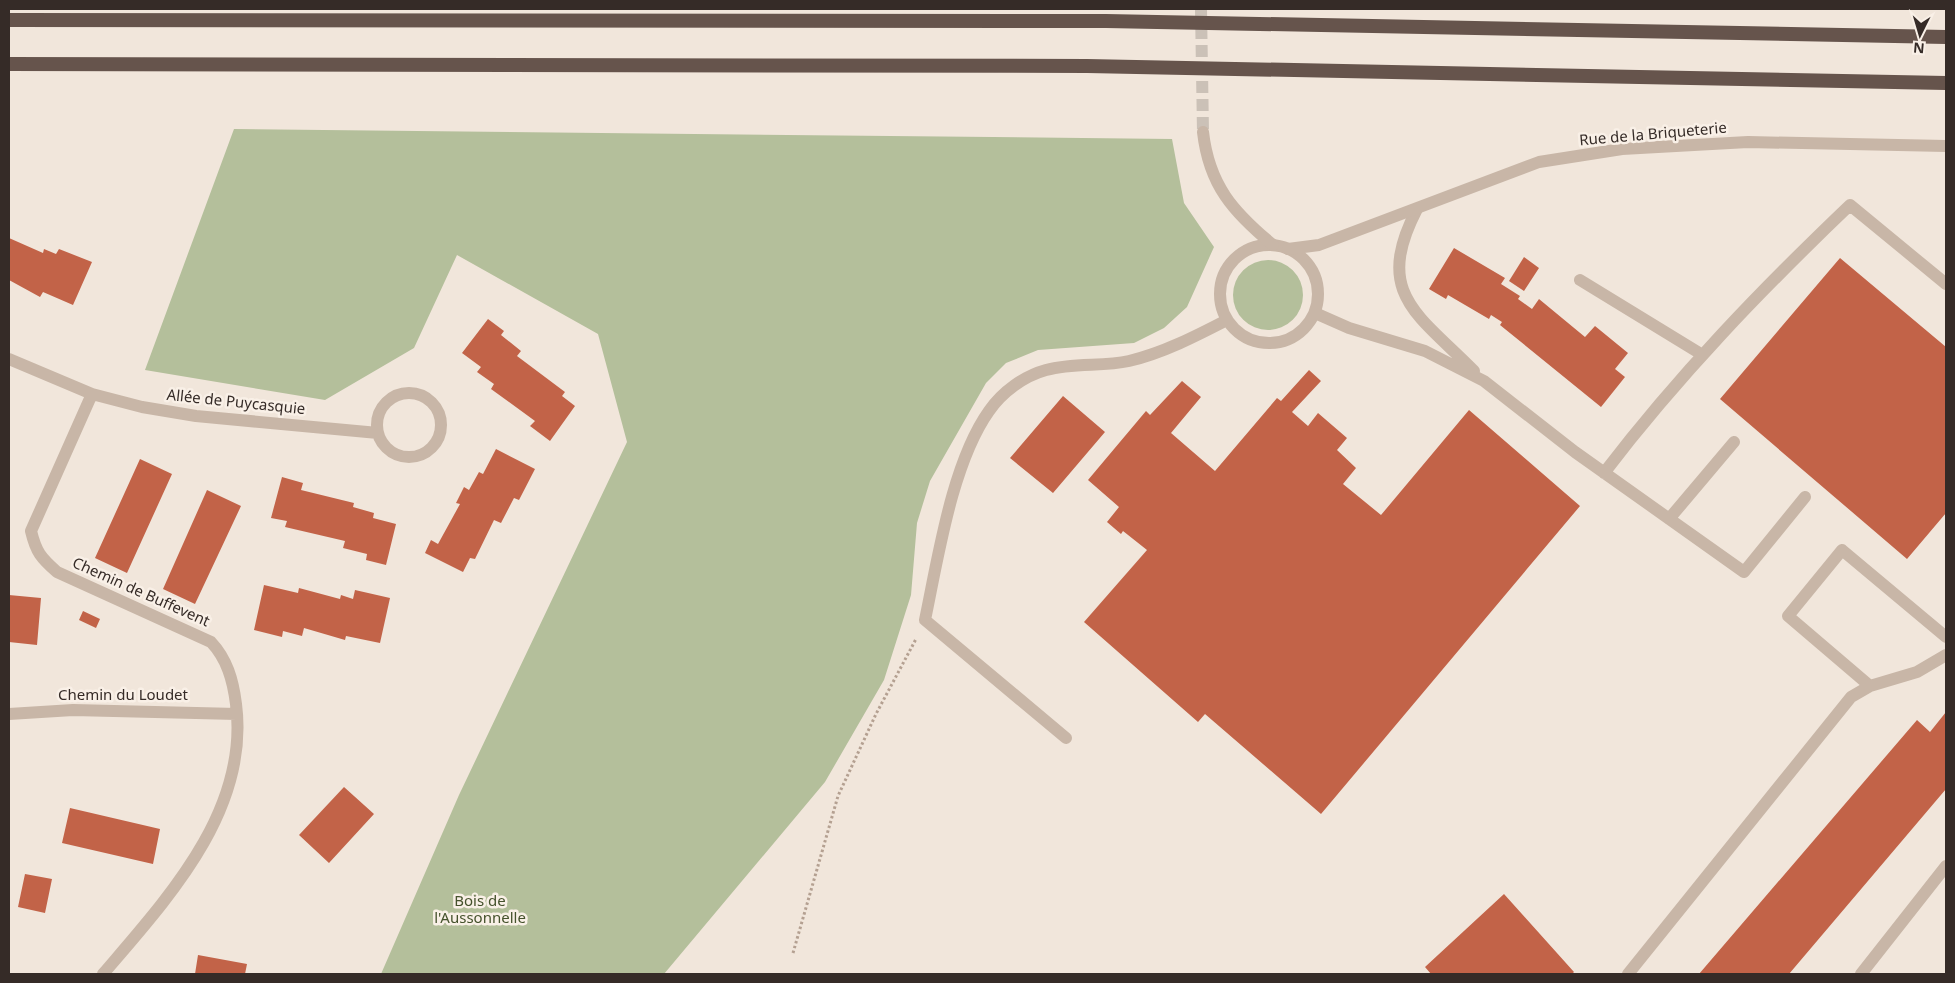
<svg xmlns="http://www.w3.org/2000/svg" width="1955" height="983" font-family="'Noto Sans',sans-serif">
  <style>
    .green { fill: #b4bf9b }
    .building { fill: #c26348 }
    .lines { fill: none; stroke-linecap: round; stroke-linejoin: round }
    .minor-tunnel { stroke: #cbc1b7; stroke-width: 12; stroke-dasharray: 12 6; stroke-linecap: butt }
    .path { stroke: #b4a091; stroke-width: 3; stroke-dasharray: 2.5 2.5; stroke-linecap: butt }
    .service { stroke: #c8b6a7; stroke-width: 12 }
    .minor { stroke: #c8b6a7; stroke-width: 12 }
    .trunk { stroke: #66544c; stroke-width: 14 }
    .labels { text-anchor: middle; stroke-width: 5; stroke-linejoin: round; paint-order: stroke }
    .street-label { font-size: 15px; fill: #352b27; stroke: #f9f0e7 }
    .park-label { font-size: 15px; fill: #45522c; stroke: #f9f0e7 }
  </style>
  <rect width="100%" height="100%" fill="#f1e6db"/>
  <path class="green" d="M234,129L1172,139L1184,203L1214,247L1187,307L1164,328L1134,343L1038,350L1006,363L986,383L930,481L917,523L911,595L884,680L825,782L664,974H381L459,795L627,442L598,334L457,255L414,348L325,400L145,370Z
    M1233 295a35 35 0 1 1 70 0a35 35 0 1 1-70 0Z"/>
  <path class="building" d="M9,238L43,253L44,249L56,254L59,249L92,262L73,305L43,292L40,297L9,280Z
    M1454,248L1505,278L1501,284L1520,296L1518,299L1532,309L1539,299L1585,337L1595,326L1628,353L1615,369L1625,377L1601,407L1500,325L1502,322L1491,315L1489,319L1448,295L1446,299L1429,289Z
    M1524,257L1539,268L1524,291L1509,281Z
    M1840,258L1946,347V513L1907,559L1720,399Z
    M488,319L504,331L501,335L521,351L517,356L565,392L562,396L575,406L550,441L530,426L535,421L491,389L494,384L477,372L481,367L462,353Z
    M1309,370L1321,381L1292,412L1308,426L1318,413L1347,438L1337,450L1356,468L1343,484L1381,515L1469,410L1580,506L1321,814L1205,714L1198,722L1084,622L1147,550L1123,531L1121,534L1107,522L1119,507L1088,480L1146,411L1150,415L1182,381L1201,397L1171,433L1215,471L1277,398L1281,401Z
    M1063,396L1105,432L1053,493L1010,458Z
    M496,449L535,469L519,500L514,498L501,523L494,520L475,559L470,558L463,572L425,553L431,540L438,544L460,504L456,503L464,487L469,490L479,472L483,474Z
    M140,459L172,474L127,573L95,558Z
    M282,477L303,483L301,490L354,503L353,507L374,513L373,518L396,524L386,565L366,560L367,554L343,548L345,541L285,527L287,521L271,518Z
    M207,490L241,506L195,604L163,589Z
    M264,585L298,593L299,588L340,599L341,595L353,599L355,590L390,598L380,643L346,636L345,640L304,628L302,636L283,631L282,637L254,630Z
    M9,595L41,598L37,645L9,642Z
    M83,611L100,619L96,628L79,620Z
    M1946,712V789L1789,974H1699L1917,720L1930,732Z
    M344,787L374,814L329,863L299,835Z
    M70,808L160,829L153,864L62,843Z
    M25,874L52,879L45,913L18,907Z
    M1504,894L1574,972L1572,974H1431L1425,967Z
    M198,955L247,964L245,974H195Z"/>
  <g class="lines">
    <path class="minor-tunnel" d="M1201,9L1203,132"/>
    <path class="path" d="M793,953L838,796L876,714L916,639"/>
    <path class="service" d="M1417,209C1373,294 1418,314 1474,371
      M1220 294a49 49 0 1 1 98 0a49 49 0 1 1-98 0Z
      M1580,280L1701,354
      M1315,313L1349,328L1425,351L1484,381L1575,452L1744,572L1805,497
      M1604,473C1678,376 1762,289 1850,205L1946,284
      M1669,519L1734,442
      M1870,686L1788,616L1842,550L1946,637
      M1066,738L925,620C938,558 952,463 989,411C1002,392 1024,376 1046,370C1074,362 1102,367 1129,361C1163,353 1196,336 1227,320
      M1628,974L1851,697L1870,686L1917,672L1946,655
      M1861,974L1946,866"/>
    <path class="minor" d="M1203,132C1209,185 1233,212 1273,245
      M1288,249L1319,245L1539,162L1622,149L1748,142L1946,146
      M9,359L92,394L142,407L196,416L378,433
      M377 425a32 32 0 1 1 64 0a32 32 0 1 1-64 0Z
      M92,394L31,531C36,552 41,558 57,572L211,642C227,659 233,680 236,704C250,811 167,899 103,974
      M9,714L73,710L237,714"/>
    <path class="trunk" d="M9,20L1106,21L1946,37
      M9,64L1087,66L1946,83"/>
  </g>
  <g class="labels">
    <g class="street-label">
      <text transform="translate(1653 134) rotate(-5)" y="5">Rue de la Briqueterie</text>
      <text transform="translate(236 402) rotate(6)" y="5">Allée de Puycasquie</text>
      <text transform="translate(141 592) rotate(24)" y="5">Chemin de Buffevent</text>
      <text x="123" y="700">Chemin du Loudet</text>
    </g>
    <g class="park-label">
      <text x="480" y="906">Bois de<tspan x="480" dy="17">l'Aussonnelle</tspan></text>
    </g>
  </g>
  <rect width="1955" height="983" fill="none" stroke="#352b27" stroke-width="20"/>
  <g transform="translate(1920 35) rotate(185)" stroke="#f9f0e7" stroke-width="4" paint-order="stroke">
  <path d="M0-4L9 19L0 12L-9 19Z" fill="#352b27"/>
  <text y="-8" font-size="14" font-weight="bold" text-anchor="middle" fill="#352b27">N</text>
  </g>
</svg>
